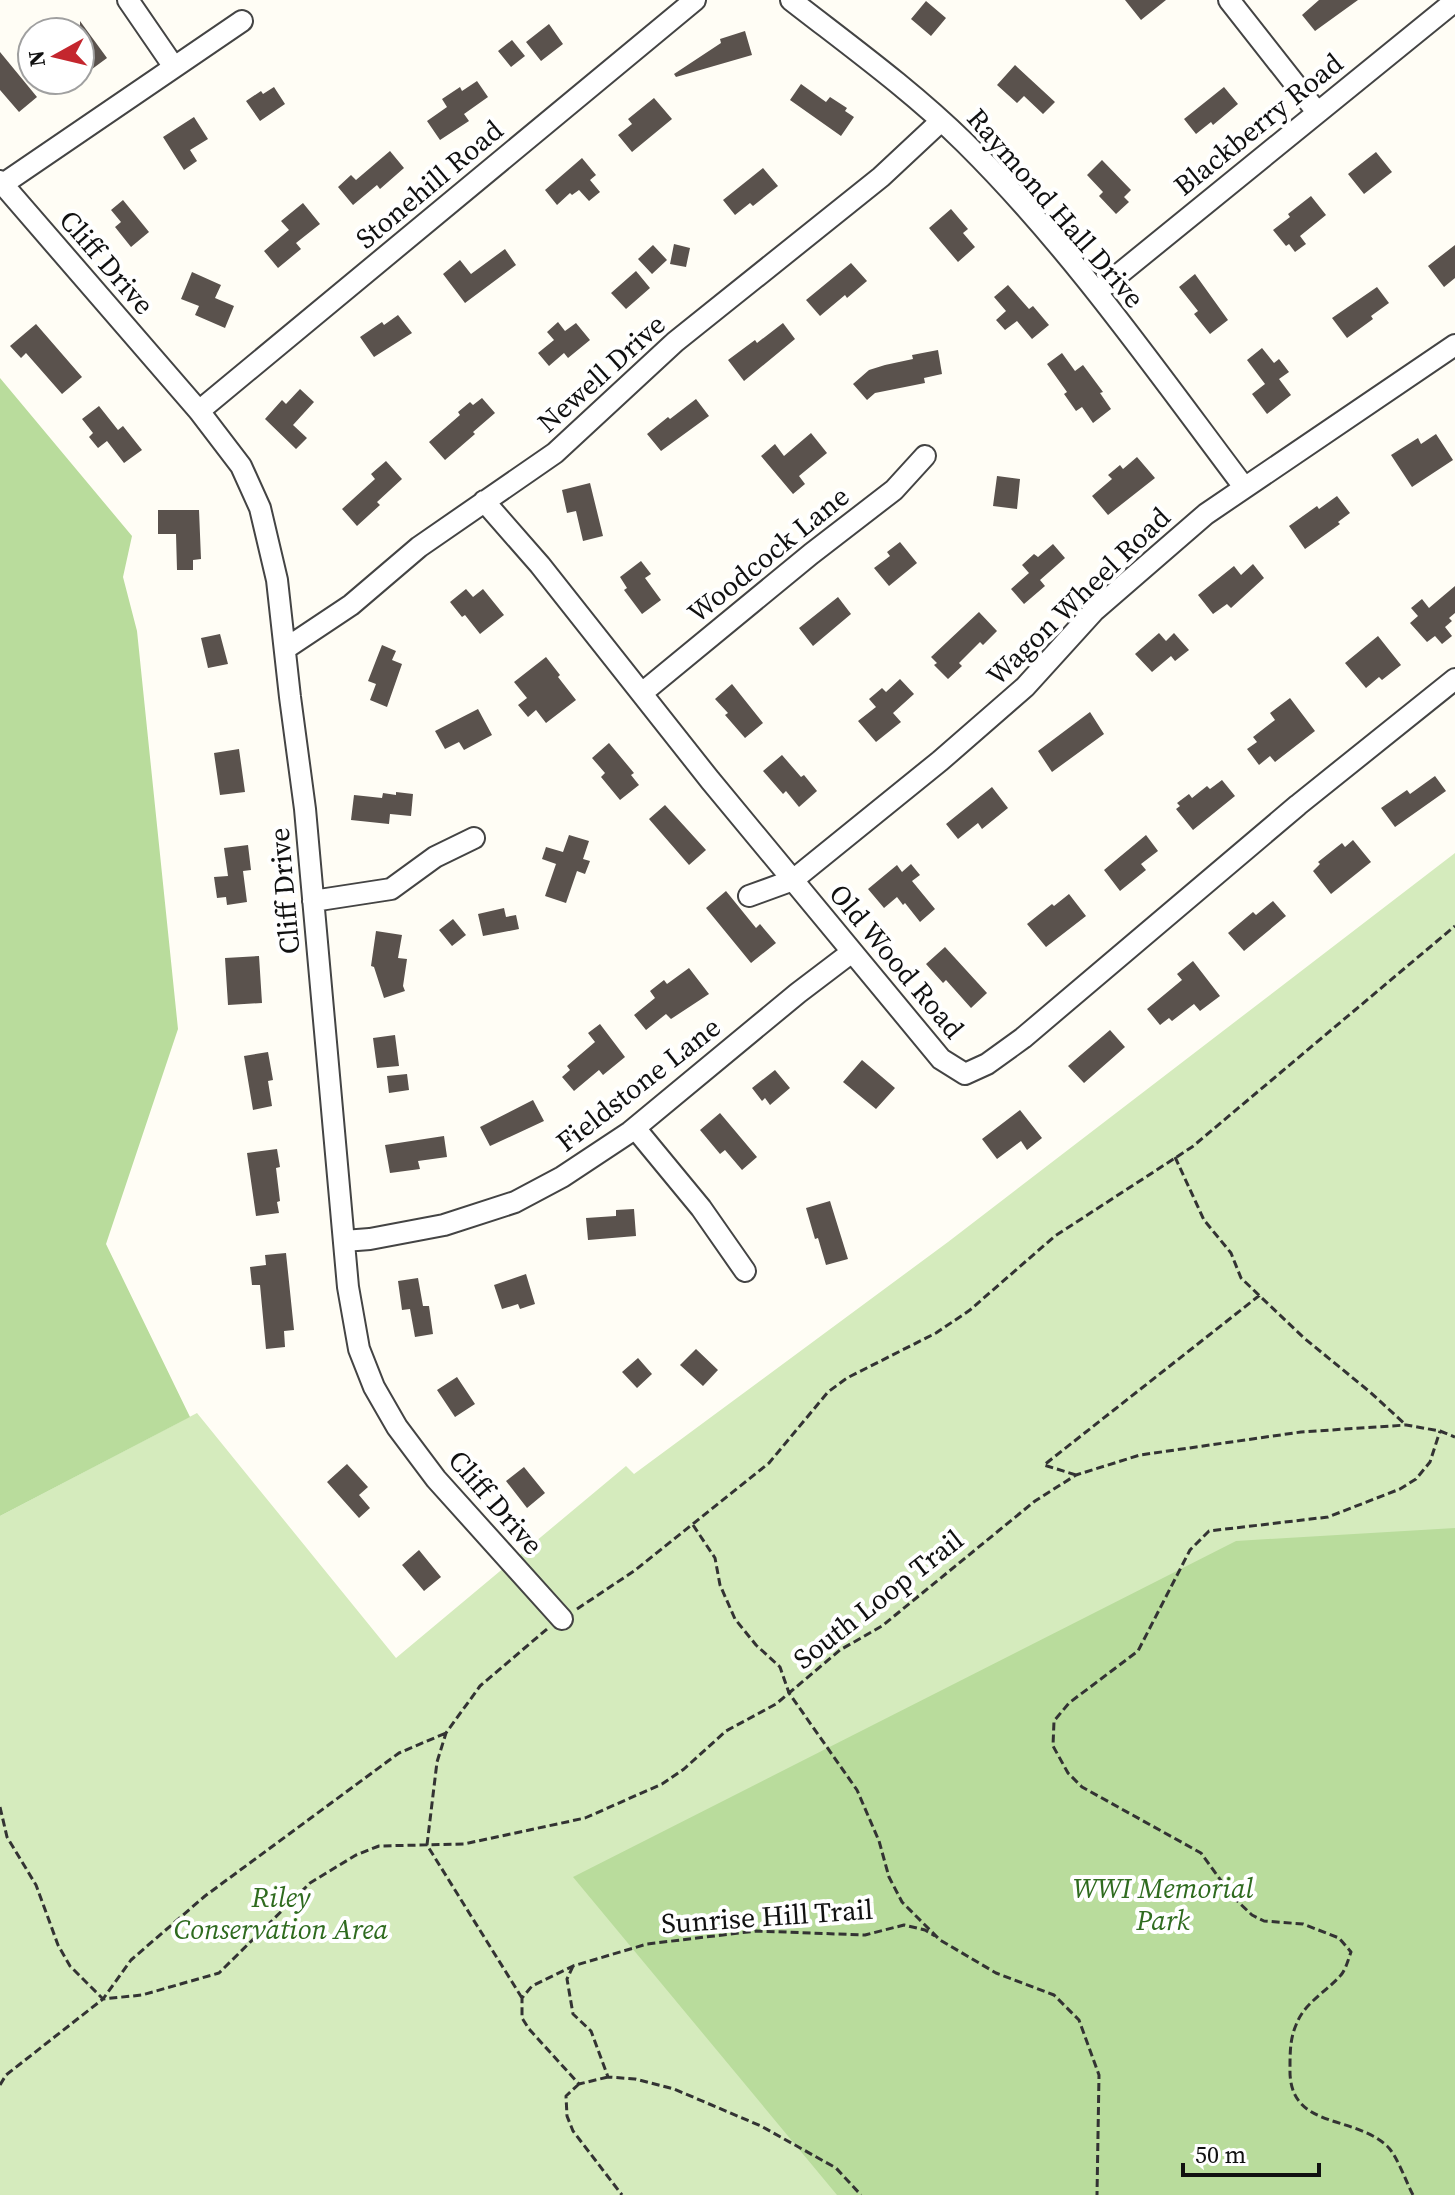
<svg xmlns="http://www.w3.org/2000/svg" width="1455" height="2195" font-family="'Source Serif 4',serif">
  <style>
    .green { fill: #d5ebbd }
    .forest { fill: #b9dc9c }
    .building { fill: #5a524d }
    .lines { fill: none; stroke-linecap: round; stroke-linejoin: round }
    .minor-casing { stroke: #444; stroke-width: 24 }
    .path { stroke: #333; stroke-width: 3; stroke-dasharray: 8 4; stroke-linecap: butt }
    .minor { stroke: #fff; stroke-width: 20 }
    .labels { text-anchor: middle; stroke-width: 8; stroke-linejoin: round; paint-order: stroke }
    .street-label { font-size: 28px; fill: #111; stroke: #fff }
    .park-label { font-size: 28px; font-style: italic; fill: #2f6b1f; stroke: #fff }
  </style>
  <rect width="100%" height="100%" fill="#fffdf5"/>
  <path class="green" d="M1455,853V2195H0V1516L197,1413L396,1658L626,1466L634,1474L948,1242Z"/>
  <path class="forest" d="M0,378L132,536L123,577L137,631L178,1029L106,1244L190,1417L0,1516Z
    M1455,1528V2195H837L573,1877L1236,1541Z"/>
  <path class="building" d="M1125,0H1166L1141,20Z
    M1319,0H1358L1315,31L1302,15Z
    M926,1L946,18L931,36L911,19Z
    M80,21L107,58L88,72L80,60Z
    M549,24L563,44L541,61L526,42Z
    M745,31L752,55L676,77L674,74L721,43L720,39Z
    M512,40L525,56L511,67L498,51Z
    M0,52L37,97L19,112L0,90Z
    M1015,65L1055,102L1043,114L1024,96L1017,103L997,85Z
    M477,81L488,97L464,114L469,121L440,140L427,121L447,107L442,99L460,87L462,91Z
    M801,84L826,102L830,97L847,108L845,111L854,117L841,136L790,100Z
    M274,87L285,104L260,121L246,101L261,91L263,94Z
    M1224,87L1238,104L1213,125L1211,122L1196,134L1184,119Z
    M654,98L672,119L632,152L618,135L632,124L628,119Z
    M194,117L208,139L190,150L197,161L184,170L163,137Z
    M390,151L404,168L380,189L377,185L353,205L338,187L351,175L356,180Z
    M1376,152L1392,172L1364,194L1348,174Z
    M582,158L596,175L590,180L600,192L589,201L579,190L572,195L570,193L557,205L545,190Z
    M1102,160L1131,190L1124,197L1129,202L1116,214L1099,196L1103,192L1087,175Z
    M763,168L778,186L753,206L750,203L735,215L723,200Z
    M1311,196L1326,215L1300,236L1306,244L1295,252L1289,244L1286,246L1273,230L1290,217L1288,214Z
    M123,200L149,232L131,247L115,227L121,222L111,210Z
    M303,203L320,224L296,243L301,249L278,268L264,251L289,230L281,221Z
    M951,209L968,229L963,233L975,247L958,262L929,228Z
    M674,244L690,248L686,267L670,264Z
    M653,245L667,260L652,274L638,259Z
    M1455,245V278L1444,287L1428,266Z
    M505,249L516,265L465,303L443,274L460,260L471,274Z
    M851,263L867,281L847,298L845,295L820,316L806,300Z
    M636,271L650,288L626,309L611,293Z
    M192,272L221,285L215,298L234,306L225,328L195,315L199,306L181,299Z
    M1195,274L1228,320L1210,334L1194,314L1198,311L1179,287Z
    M1008,285L1029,309L1033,306L1049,325L1032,339L1017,321L1005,330L996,320L1006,311L994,297Z
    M1377,287L1389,303L1371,316L1373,319L1347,338L1332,318Z
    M398,315L412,333L374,357L360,337L382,322L384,325Z
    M558,322L565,331L576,323L590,340L568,358L564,353L549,366L538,353L554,340L547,332Z
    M783,323L795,339L744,381L728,360L755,340L757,343Z
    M36,324L82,377L62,394L26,353L21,358L10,346Z
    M1262,348L1274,363L1279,359L1289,372L1279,379L1291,395L1267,414L1252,394L1265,384L1247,360Z
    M938,350L942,374L924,378L925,383L875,393L867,400L853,384L869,370L885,365L913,359L912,355Z
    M1062,353L1075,371L1083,365L1103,392L1100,393L1111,409L1093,423L1082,407L1076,411L1064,394L1067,392L1047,364Z
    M300,389L314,402L293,425L307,438L296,449L265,419L282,400L286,404Z
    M482,398L495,413L473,432L475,434L445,460L429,442L460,415L458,412L470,402L473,405Z
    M696,399L709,416L661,451L647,434L668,417L670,419Z
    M99,406L118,430L123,426L142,450L124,463L107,441L98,448L89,437L93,433L82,419Z
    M811,433L827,453L799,476L805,484L793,494L761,456L775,444L784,456Z
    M1436,434L1453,460L1412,487L1391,455L1418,438L1421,444Z
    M1137,457L1155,478L1108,515L1092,496L1112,479L1108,475L1120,465L1123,469Z
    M386,461L402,479L377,502L380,505L357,526L342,509L375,479L371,474Z
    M997,476L1020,479L1017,509L993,506Z
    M590,483L603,536L583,541L576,511L567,513L562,490Z
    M1337,496L1350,513L1338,522L1340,524L1305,549L1289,526L1317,506L1319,509Z
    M158,510H199L201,559L193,560V570H177L176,534H158Z
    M900,542L917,563L889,586L874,568L890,556L887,552Z
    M1053,544L1065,558L1040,580L1045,586L1024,604L1011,589L1029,573L1022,565L1034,554L1038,557Z
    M641,561L651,574L645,578L661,600L642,614L624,590L627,588L620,577Z
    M1253,564L1264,578L1231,608L1227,604L1213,614L1198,595L1234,566L1241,575Z
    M1455,586V613L1449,618L1452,621L1445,627L1452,636L1442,644L1435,636L1427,642L1410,623L1418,616L1411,608L1422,599L1429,608Z
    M466,589L473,597L483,589L504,615L480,634L465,615L462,617L450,602Z
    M838,597L851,614L813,646L799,628Z
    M979,612L997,631L983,645L980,642L959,663L962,666L948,679L934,665L937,663L931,657Z
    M1159,633L1166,641L1174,633L1189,650L1175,661L1171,656L1152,672L1135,654Z
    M220,634L228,664L208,668L201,638Z
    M1378,636L1401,665L1382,680L1379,677L1366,688L1345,663Z
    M382,645L396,651L392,660L402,664L387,707L370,700L376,684L368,681Z
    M546,657L560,675L558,677L576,700L546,723L536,710L528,717L518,705L527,698L514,682Z
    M900,679L914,694L893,713L901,722L876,742L858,721L876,707L869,699L882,688L886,692Z
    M732,684L763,723L745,738L725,715L728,713L715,699Z
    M1290,698L1315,731L1275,762L1270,756L1259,765L1247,749L1257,742L1253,737L1275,720L1270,713Z
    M478,709L492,735L464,750L459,742L445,749L435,731Z
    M1090,712L1104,734L1052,772L1038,751Z
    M609,743L634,773L631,775L639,785L620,800L601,777L605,773L592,758Z
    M239,749L245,792L220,795L214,753Z
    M782,755L801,777L804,775L817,791L799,807L786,791L783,794L763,771Z
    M1435,776L1446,791L1395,827L1381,808L1407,790L1410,794Z
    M1222,780L1235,796L1193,830L1176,809L1180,806L1177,803L1189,794L1192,798L1207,786L1210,789Z
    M992,787L1008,808L982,829L978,823L958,839L946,824Z
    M396,792L413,794L411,816L390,814L389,824L351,820L354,795L382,798L383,793L396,795Z
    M665,805L706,850L689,865L649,819Z
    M569,835L589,841L583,859L590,861L585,874L577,871L566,903L545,896L556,864L559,865L542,859L546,847L563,852Z
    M1146,835L1158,851L1141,864L1146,870L1120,891L1104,870Z
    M1353,840L1371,862L1331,894L1313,871L1320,864L1318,862L1342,843L1345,847Z
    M248,845L251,870L243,871L247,902L227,905L226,897L217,898L214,877L228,876L224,848Z
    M911,864L920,875L912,881L935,909L920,922L905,903L903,905L897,897L884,908L868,889L897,865L902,872Z
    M726,891L756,928L760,924L776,943L751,963L706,908Z
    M1069,894L1086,916L1046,947L1027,924L1052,904L1054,906Z
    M1273,901L1286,916L1244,951L1228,933L1253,912L1256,915Z
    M504,908L506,917L516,915L519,929L483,936L478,914Z
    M453,919L466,935L452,946L439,930Z
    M376,931L402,935L398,958L407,959L403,986L405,991L384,998L374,967L371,966Z
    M945,947L987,993L971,1008L946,980L943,983L926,964Z
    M259,956L262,1003L228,1005L225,958Z
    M1193,961L1220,996L1200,1011L1194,1004L1172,1021L1169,1018L1160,1025L1147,1009L1182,980L1177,974Z
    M689,968L709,994L671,1019L666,1014L646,1030L634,1015L655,998L650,991L664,980L667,984Z
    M600,1024L625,1057L603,1075L599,1070L574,1091L562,1077L570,1070L567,1066L595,1042L588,1033Z
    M1110,1030L1125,1047L1084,1083L1068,1066Z
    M395,1035L399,1066L377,1068L373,1038Z
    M268,1052L273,1080L268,1081L272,1106L253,1110L244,1056Z
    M862,1060L895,1088L876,1109L843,1082Z
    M775,1070L790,1088L770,1105L765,1098L762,1101L752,1088Z
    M407,1074L409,1090L389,1093L387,1076Z
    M533,1100L544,1121L490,1146L480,1127Z
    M1020,1110L1042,1138L1027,1150L1021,1141L997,1159L982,1139Z
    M720,1113L757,1157L742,1170L725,1150L720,1154L700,1130Z
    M444,1136L447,1157L418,1161L420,1169L390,1173L385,1145Z
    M277,1149L280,1167L276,1168L280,1201L277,1202L279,1213L256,1216L247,1153Z
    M830,1201L848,1259L826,1265L818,1238L815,1239L806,1208Z
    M634,1209L636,1236L588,1240L586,1218L616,1216V1210Z
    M286,1253L294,1330L284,1331L285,1347L266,1349L260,1285H252L250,1267L266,1265L265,1255Z
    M526,1274L535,1304L520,1309L518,1304L502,1309L494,1285Z
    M418,1278L423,1306H429L433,1334L415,1337L410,1309L402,1310L398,1281Z
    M696,1349L718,1370L703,1386L680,1365Z
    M638,1358L652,1374L637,1388L622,1372Z
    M457,1377L475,1404L455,1417L437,1390Z
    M347,1464L368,1487L359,1495L370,1508L359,1518L327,1482Z
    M524,1467L545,1493L527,1508L506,1481Z
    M419,1550L441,1577L424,1591L402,1565Z"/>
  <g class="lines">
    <g class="minor-casing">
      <path id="minor" d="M128,0L174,67
        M791,0C850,46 911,90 965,143C1070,247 1155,369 1244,487
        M1229,0L1317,112
        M0,181L199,411L241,466L260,508L277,580L290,697L305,809L348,1287L359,1349L374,1387L397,1427L436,1479L562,1619
        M3,184L242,21
        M1097,292L1455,1
        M199,411L695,0
        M484,501L540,565L710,780L941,1059L965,1074L987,1064L1023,1038L1298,805L1455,679
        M285,649L351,605L419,547L555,453L675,342L881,177L941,121
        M642,693L811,554L894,490L925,456
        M749,896L793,880L940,761L1025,687L1094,611L1206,514L1455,345
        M313,901L391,889L435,857L474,838
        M635,1128L701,1208L745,1271
        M344,1241L370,1239L444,1225L515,1202L562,1177L630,1132L798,993L852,952"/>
    </g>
    <path class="path" d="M1175,1157L1204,1220L1231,1253L1241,1278L1304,1338L1370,1392L1406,1425
      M1076,1475L1044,1465L1260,1295
      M693,1525L715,1558L720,1585L735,1619L756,1645L780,1667L789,1693L857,1790L879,1841L889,1877L902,1902L940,1940L996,1973L1054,1995L1079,2020L1099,2075L1097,2195
      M577,1609L634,1571L769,1463L828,1392L847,1378L936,1333L970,1310L1055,1236L1192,1147L1455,926
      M0,1807L7,1837L36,1885L58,1945L70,1966L103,1999L142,1995L219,1973L310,1883L356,1855L379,1846L464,1844L585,1818L662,1784L684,1769L726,1731L776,1704L840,1650L882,1626L1035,1501L1076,1475L1140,1455L1301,1432L1406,1425L1440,1431L1455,1437
      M573,1966L567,1979L573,2014L591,2031L608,2077L635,2079L674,2089L761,2126L836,2168L861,2195
      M522,1998L427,1845L437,1762L446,1733L480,1686L547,1629
      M608,2077L579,2084L529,2029L522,2018V1998L532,1986L573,1966L647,1944L756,1931L865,1935L904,1925L925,1930L935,1936
      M579,2084L566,2096L567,2116L573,2131L622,2195
      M0,2085L6,2075L103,1999L131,1960L205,1896L399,1753L446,1733
      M1413,2195C1406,2182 1397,2155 1387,2146C1353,2114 1288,2130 1290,2068C1290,2053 1290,2039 1296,2025C1304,2003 1326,1992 1341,1975C1346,1969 1348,1960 1351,1952L1339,1938L1303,1924L1264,1921L1252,1915L1233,1897L1201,1853L1082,1787L1068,1773L1053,1746L1054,1721L1069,1703L1138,1651L1190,1550L1209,1531L1328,1517L1400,1489L1416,1479L1430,1462L1440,1431"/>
    <use href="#minor" class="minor"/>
  </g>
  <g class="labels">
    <g class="street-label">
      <text transform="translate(1258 124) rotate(-39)" y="10">Blackberry Road</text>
      <text transform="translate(429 184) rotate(-40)" y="10">Stonehill Road</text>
      <text transform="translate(1056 208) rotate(49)" y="10">Raymond Hall Drive</text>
      <text transform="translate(107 262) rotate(49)" y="10">Cliff Drive</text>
      <text transform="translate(601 373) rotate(-42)" y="10">Newell Drive</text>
      <text transform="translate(768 554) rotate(-39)" y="10">Woodcock Lane</text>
      <text transform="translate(1078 596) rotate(-44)" y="10">Wagon Wheel Road</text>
      <text transform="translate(284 891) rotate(-95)" y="10">Cliff Drive</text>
      <text transform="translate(897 961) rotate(50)" y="10">Old Wood Road</text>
      <text transform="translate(638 1084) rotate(-38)" y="10">Fieldstone Lane</text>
      <text transform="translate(496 1502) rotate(49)" y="10">Cliff Drive</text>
      <text transform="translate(878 1599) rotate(-38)" y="10">South Loop Trail</text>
      <text transform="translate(767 1916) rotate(-4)" y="10">Sunrise Hill Trail</text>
    </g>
    <g class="park-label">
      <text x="1163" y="1898">WWI Memorial<tspan x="1163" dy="32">Park</tspan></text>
      <text x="281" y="1907">Riley<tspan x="281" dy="32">Conservation Area</tspan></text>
    </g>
  </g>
  <g transform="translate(56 56) rotate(262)"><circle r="38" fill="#ffffff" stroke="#a0a0a0" stroke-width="2"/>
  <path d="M0-6L14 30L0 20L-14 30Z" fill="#c4262e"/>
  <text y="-12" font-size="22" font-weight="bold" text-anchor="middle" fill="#111111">N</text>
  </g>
  <path d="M1183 2163v12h136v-12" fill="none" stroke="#111111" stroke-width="4"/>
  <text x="1195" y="2163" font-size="24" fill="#111111" stroke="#ffffff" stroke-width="6" paint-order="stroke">50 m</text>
</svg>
